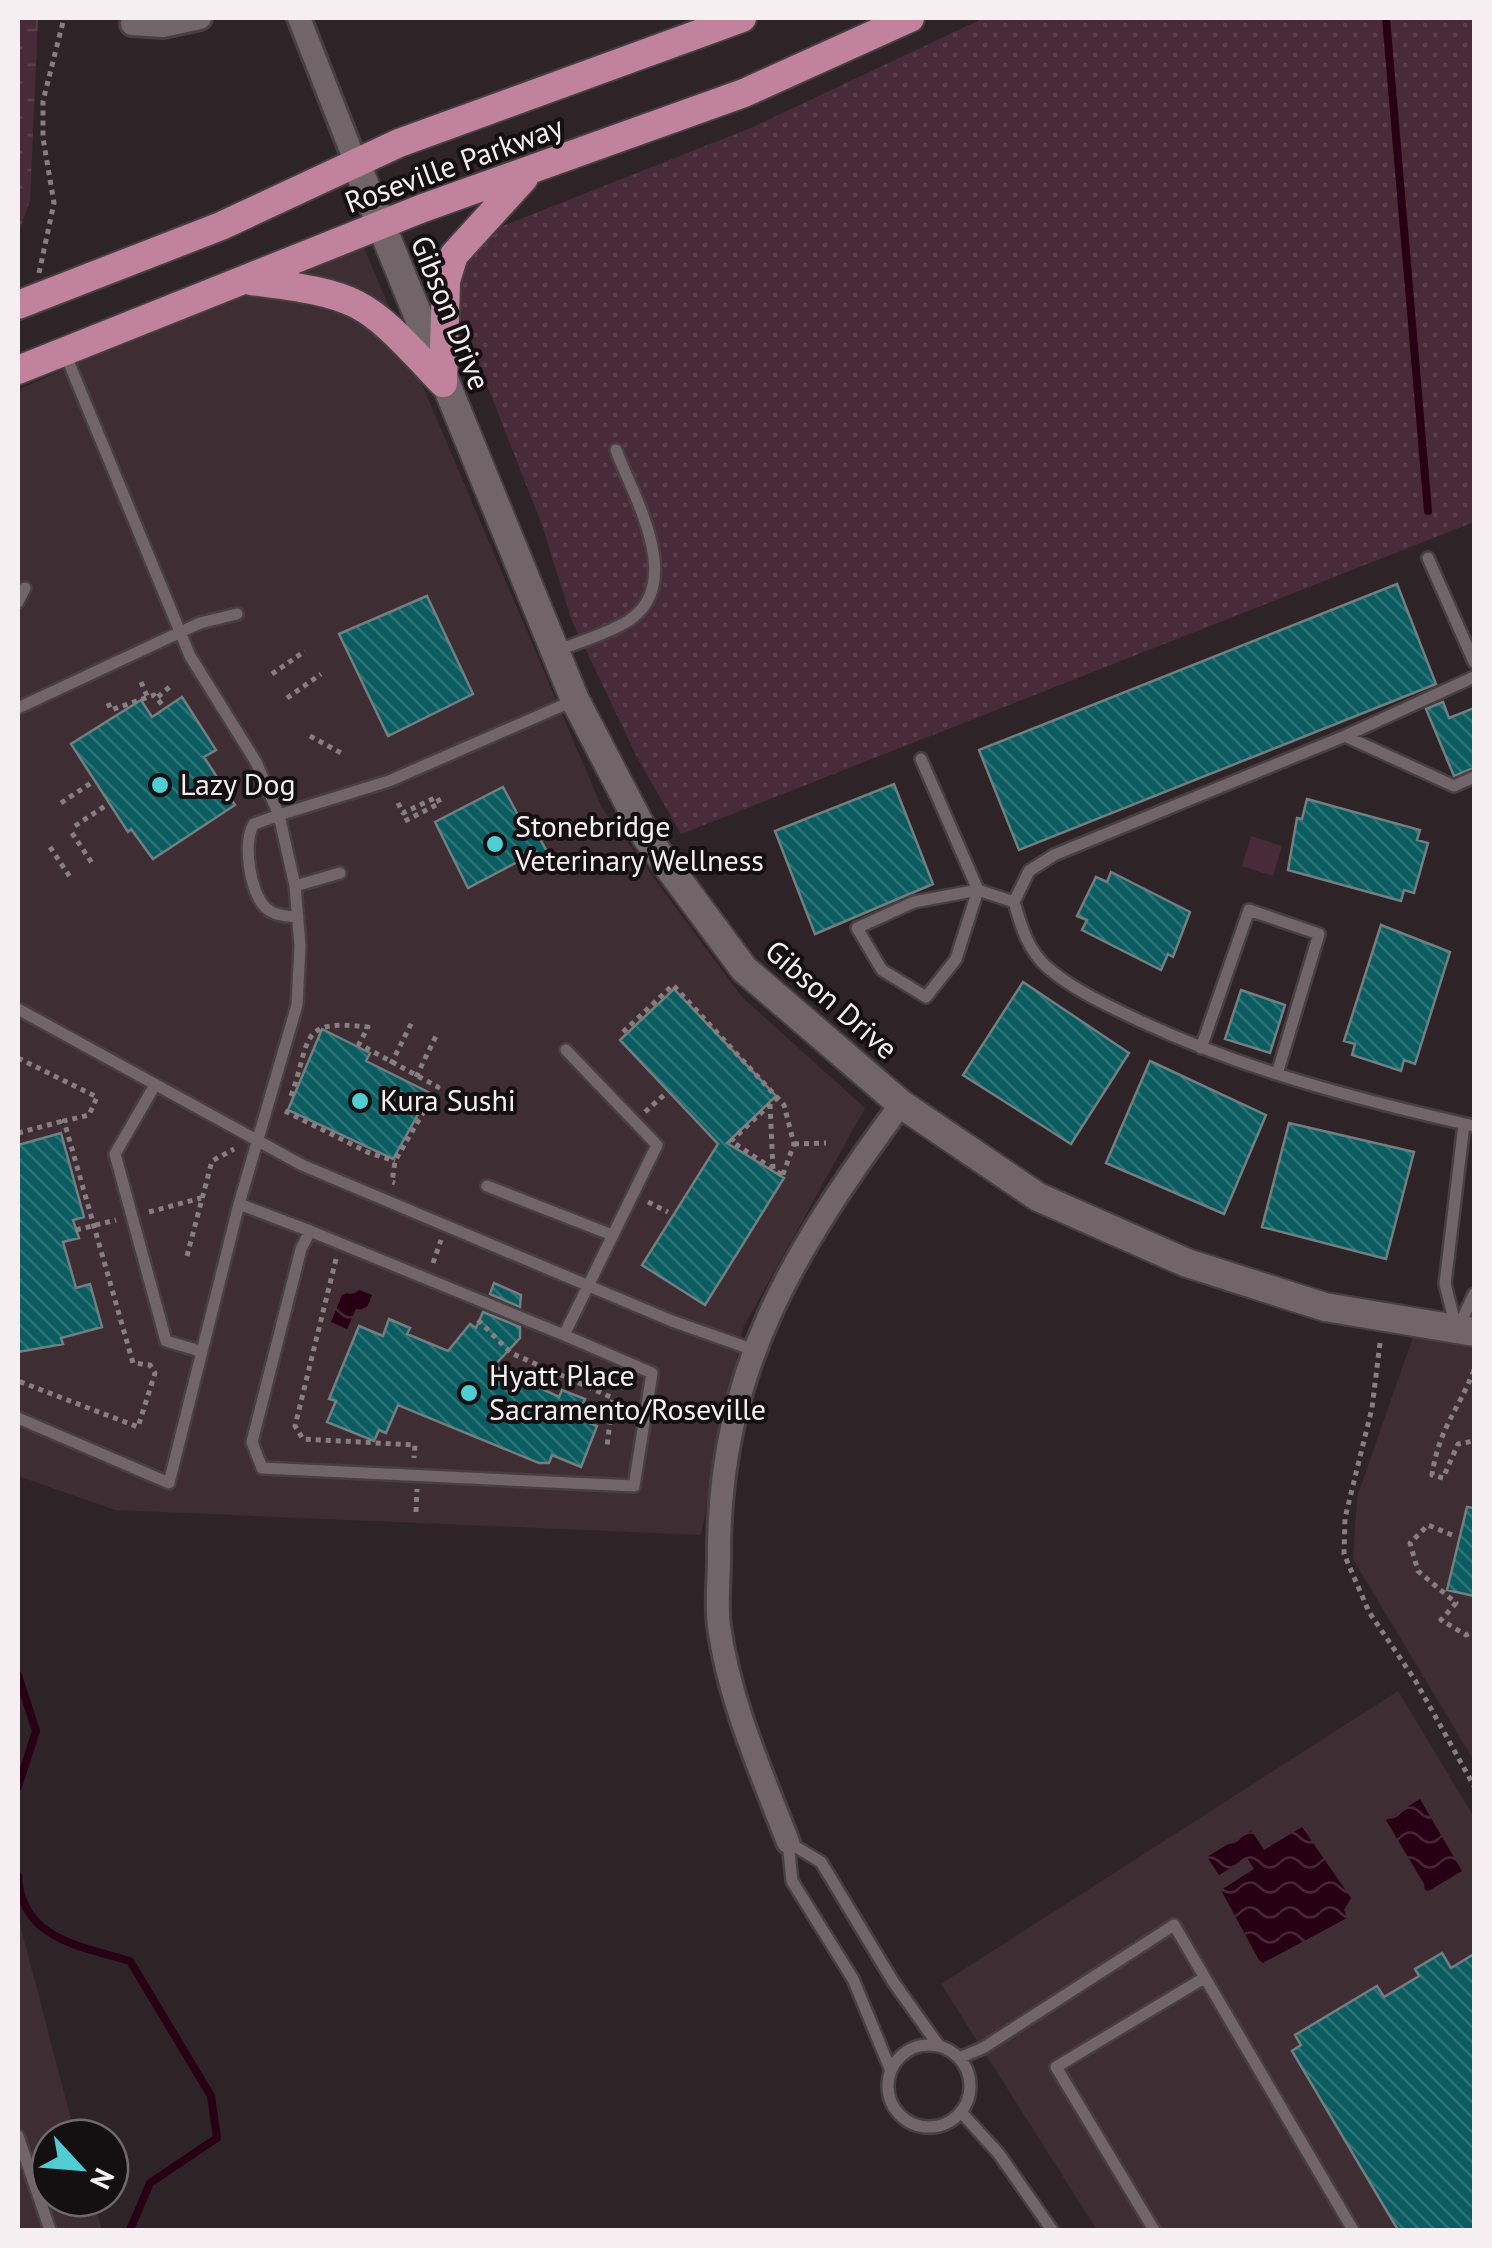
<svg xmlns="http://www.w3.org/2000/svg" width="1492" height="2248" font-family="'PT Sans',sans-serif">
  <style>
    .built { fill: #3e2d33 }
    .grass { fill: url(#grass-dots) }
    .wetland { fill: url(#wetland-marsh) }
    .park { fill: #482b36 }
    .water { fill: url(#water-waves) }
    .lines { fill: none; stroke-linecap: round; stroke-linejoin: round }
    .stream { stroke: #270113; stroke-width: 8 }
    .building { fill: url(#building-back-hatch); stroke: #717f80; stroke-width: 2.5 }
    .service-casing { stroke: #473f42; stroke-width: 16 }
    .minor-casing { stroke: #473f42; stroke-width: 28 }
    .tertiary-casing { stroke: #473f42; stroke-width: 32 }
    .primary-casing { stroke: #473f42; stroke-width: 32 }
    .path { stroke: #877e82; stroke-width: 5; stroke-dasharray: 5 5; stroke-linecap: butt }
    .service { stroke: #716569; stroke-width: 11 }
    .minor { stroke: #716569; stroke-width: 22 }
    .tertiary { stroke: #716569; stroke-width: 28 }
    .primary { stroke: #c1839b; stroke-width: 28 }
    .poi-dot { fill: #51ccd2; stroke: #140f11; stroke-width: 4 }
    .labels { text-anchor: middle; stroke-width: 8; stroke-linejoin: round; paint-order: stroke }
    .street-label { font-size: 30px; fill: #f6eff1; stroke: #140f11 }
    .poi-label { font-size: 30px; fill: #f6eff1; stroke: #140f11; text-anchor: start }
  </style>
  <defs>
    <pattern id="grass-dots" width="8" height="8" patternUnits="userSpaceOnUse" patternTransform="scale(2.5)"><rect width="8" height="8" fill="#482b36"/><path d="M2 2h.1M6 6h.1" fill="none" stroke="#5a404a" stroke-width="1.8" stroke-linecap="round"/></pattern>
    <pattern id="wetland-marsh" width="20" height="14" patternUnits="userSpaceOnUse" patternTransform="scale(2.5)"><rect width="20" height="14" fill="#482b36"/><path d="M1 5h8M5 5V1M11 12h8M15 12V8" fill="none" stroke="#5a404a"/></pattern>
    <pattern id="water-waves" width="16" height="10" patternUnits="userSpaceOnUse" patternTransform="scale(2.5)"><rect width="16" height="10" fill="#270113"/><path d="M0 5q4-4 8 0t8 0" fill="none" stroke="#472636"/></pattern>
    <pattern id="building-back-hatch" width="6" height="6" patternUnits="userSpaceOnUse" patternTransform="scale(2.5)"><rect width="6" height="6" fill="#0a5c60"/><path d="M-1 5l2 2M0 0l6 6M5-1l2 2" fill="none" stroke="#2e7477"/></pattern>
  </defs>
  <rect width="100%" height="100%" fill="#2e2428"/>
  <path class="built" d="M359,236L602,808L742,997L865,1108L743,1328L701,1535L115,1510L18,1476V390Z
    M1413,1337L1474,1338V1761L1353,1559L1357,1497Z
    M1398,1691L1474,1817V2230H1097L941,1984Z
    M18,1917L76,2138H50V2198H93L102,2230H18Z"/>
  <path class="grass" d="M984,18H1474V522L681,834L637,757L572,621L542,525L456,306C459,269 466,249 498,228L753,127Z"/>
  <path class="wetland" d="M18,18H38L30,200L18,235Z"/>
  <path class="park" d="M1251,836L1282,846L1273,876L1242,866Z"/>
  <path class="water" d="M357,1289L372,1295L366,1310L356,1309L347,1329L331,1322L342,1295Z
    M1420,1799L1462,1871L1425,1893L1424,1884L1386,1820Z
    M1302,1827L1351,1898L1344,1910L1347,1918L1261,1964L1221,1890L1254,1869L1247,1858L1219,1875L1207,1857L1251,1830L1264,1850Z"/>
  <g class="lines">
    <path class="stream" d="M1386,18L1428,511
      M18,1675L36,1731L18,1787
      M18,1876C21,1939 80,1946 130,1961L211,2096L217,2138L150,2183L130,2230"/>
  </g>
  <path class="building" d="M1397,584L1436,684L1019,850L979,750Z
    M427,596L473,694L388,736L339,634Z
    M182,697L216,750L204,757L235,805L153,859L131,829L128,832L71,744L141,700L152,717Z
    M1443,702L1449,718L1474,708V768L1454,776L1426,709Z
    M894,784L933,884L815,934L775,831Z
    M503,787L528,834L535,830L550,857L530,868L525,858L468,888L435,822Z
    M1307,799L1420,830L1417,840L1428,843L1414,893L1404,890L1401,901L1288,870L1297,818L1302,819Z
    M1111,872L1190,912L1173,957L1168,954L1161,970L1082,930L1087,920L1077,916L1096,877L1107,882Z
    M1381,925L1450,952L1415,1064L1404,1060L1401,1071L1352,1055L1355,1044L1344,1041Z
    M1023,982L1129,1053L1071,1144L963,1075Z
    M674,989L776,1096L727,1143L784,1178L705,1305L642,1265L718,1144L620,1040Z
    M1241,990L1285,1005L1270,1053L1225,1039Z
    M322,1029L370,1053L366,1061L430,1093L393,1159L288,1110Z
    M1150,1061L1266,1115L1224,1214L1106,1163Z
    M1289,1123L1414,1152L1386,1259L1262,1227Z
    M61,1133L84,1217L73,1220L79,1238L63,1242L76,1288L90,1284L102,1327L61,1338L63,1344L18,1352V1145Z
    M494,1283L521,1295L520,1307L490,1294Z
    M483,1312L520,1327V1338L494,1366L559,1397L562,1390L585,1399L577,1418L597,1426L581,1467L552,1455L549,1463H539L398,1405L386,1433L379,1430L374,1441L327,1422L336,1401L329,1399L359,1326L383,1336L389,1319L410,1328L407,1334L448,1351L470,1324L476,1328Z
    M1467,1507L1474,1508V1596L1447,1590Z
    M1442,1953L1451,1968L1474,1954V2230H1398L1292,2051L1301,2045L1295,2035L1377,1986L1384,1997L1419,1976L1415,1969Z"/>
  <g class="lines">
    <g class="service-casing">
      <path id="service" d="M64,351L190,656L256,762L279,815L389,781L575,700
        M1428,558L1474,662
        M18,602L25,588
        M556,651C579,642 607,634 628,621C686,584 634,498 616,450
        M1474,677L1345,736L1054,855L1029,871L1014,902C1021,926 1028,951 1048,968C1075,991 1109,1006 1140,1021C1247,1071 1360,1100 1474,1126
        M18,708L200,623L237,614
        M1345,736L1454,786L1474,777
        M921,759L978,890L956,959L926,997L882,970L857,928L914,902L978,890L1014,902
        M295,886L340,873
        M298,917C286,916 275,916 266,908C250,894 242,841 254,824L279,815L295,886L300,946L297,1005L239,1204L310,1231L301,1249L252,1442L262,1468L634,1486L652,1373L564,1335L657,1145L566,1050
        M18,1009L302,1165L672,1321L754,1350
        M1201,1048L1249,910L1319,934L1277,1074
        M155,1085L115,1154L166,1341L200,1351
        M487,1186L612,1235
        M310,1231L564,1335
        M1459,1326L1474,1294
        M1456,1327L1445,1284L1464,1124
        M18,1418L169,1483L239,1204
        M788,1842L821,1862L894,1983L939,2046
        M788,1842L792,1881L853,1979L891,2071
        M888 2086a41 41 0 1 1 82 0a41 41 0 1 1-82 0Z
        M959,2058L983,2048L1174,1925L1353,2230
        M961,2112L999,2154L1052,2230
        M18,2136L50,2230
        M1154,2230L1056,2067L1204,1978"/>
    </g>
    <g class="minor-casing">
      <path id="minor" d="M299,18L355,161
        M132,24L163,26L200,18
        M788,1842C761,1772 729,1700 719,1626C716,1604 719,1580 719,1558C718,1369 794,1250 901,1104"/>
    </g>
    <g class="tertiary-casing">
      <path id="tertiary" d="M355,161L575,700L647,838L744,969L901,1104L1038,1197L1187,1263L1325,1307L1474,1332"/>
    </g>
    <g class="primary-casing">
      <path id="primary" d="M251,281C365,295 365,301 443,383
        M18,305L221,226L399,143L742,18
        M18,370L423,208L744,93L910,18
        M443,383L446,281L454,255L524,178"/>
    </g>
    <path class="path" d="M39,273L54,203L43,138V101L64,18
      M272,674L305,651
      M141,682L147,696
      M158,697L173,684
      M287,698L321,674
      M108,703L111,710L154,695L165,708
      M310,736L343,754
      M61,803L91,783
      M398,803L403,813L437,797L440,803L401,823
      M75,826L105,806
      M72,833L92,863
      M50,847L70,877
      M623,1032L673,985L784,1105L794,1144L782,1177
      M18,1058L97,1097L89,1115L64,1121L133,1363L150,1365L155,1373L138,1427L18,1381
      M391,1064L412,1022
      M416,1077L436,1036
      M291,1096C312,1038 297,1019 368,1027L359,1044L438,1087L395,1161L392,1182L395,1183
      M778,1097L731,1141L782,1175
      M770,1104L773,1169
      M285,1111L367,1152L395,1161
      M645,1112L665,1094
      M18,1133L63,1121
      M794,1144L826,1143
      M648,1202L668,1212
      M149,1212L201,1198
      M76,1230L116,1220
      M187,1256L212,1161L234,1149
      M336,1259L295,1426L303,1439L415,1445L414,1458
      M433,1263L441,1240
      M478,1320L511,1353L613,1398L607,1446
      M1380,1343L1372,1408L1345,1518L1344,1554L1369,1612L1415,1680L1474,1786
      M1474,1370C1458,1411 1439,1428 1432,1475L1443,1478L1458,1444L1474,1441
      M573,1380L581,1361
      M416,1512L417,1489
      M1452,1535L1428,1525L1410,1543L1418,1571L1456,1603L1441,1620L1466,1635L1474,1631"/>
    <use href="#service" class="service"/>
    <use href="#minor" class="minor"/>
    <use href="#tertiary" class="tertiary"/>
    <use href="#primary" class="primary"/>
  </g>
  <g class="poi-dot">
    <circle cx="160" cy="785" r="10"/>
    <circle cx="495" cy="844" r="10"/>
    <circle cx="360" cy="1101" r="10"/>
    <circle cx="469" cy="1393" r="10"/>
  </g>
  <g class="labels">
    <g class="street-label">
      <text transform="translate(454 165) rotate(-20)" y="10">Roseville Parkway</text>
      <text transform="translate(450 313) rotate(68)" y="10">Gibson Drive</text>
      <text transform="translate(831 1000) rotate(41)" y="10">Gibson Drive</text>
    </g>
    <g class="poi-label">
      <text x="180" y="795">Lazy Dog</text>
      <text x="515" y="837">Stonebridge<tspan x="515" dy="34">Veterinary Wellness</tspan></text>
      <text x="380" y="1111">Kura Sushi</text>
      <text x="489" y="1386">Hyatt Place<tspan x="489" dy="34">Sacramento/Roseville</tspan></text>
    </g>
  </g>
  <rect width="1492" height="2248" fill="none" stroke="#f6eff1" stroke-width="40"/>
  <g transform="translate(80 2168) rotate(116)"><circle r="48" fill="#140f11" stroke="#6e696b" stroke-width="2.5"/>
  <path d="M0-8L18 38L0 25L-18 38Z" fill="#51ccd2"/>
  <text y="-15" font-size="28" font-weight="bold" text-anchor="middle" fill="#f6eff1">N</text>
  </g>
</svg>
